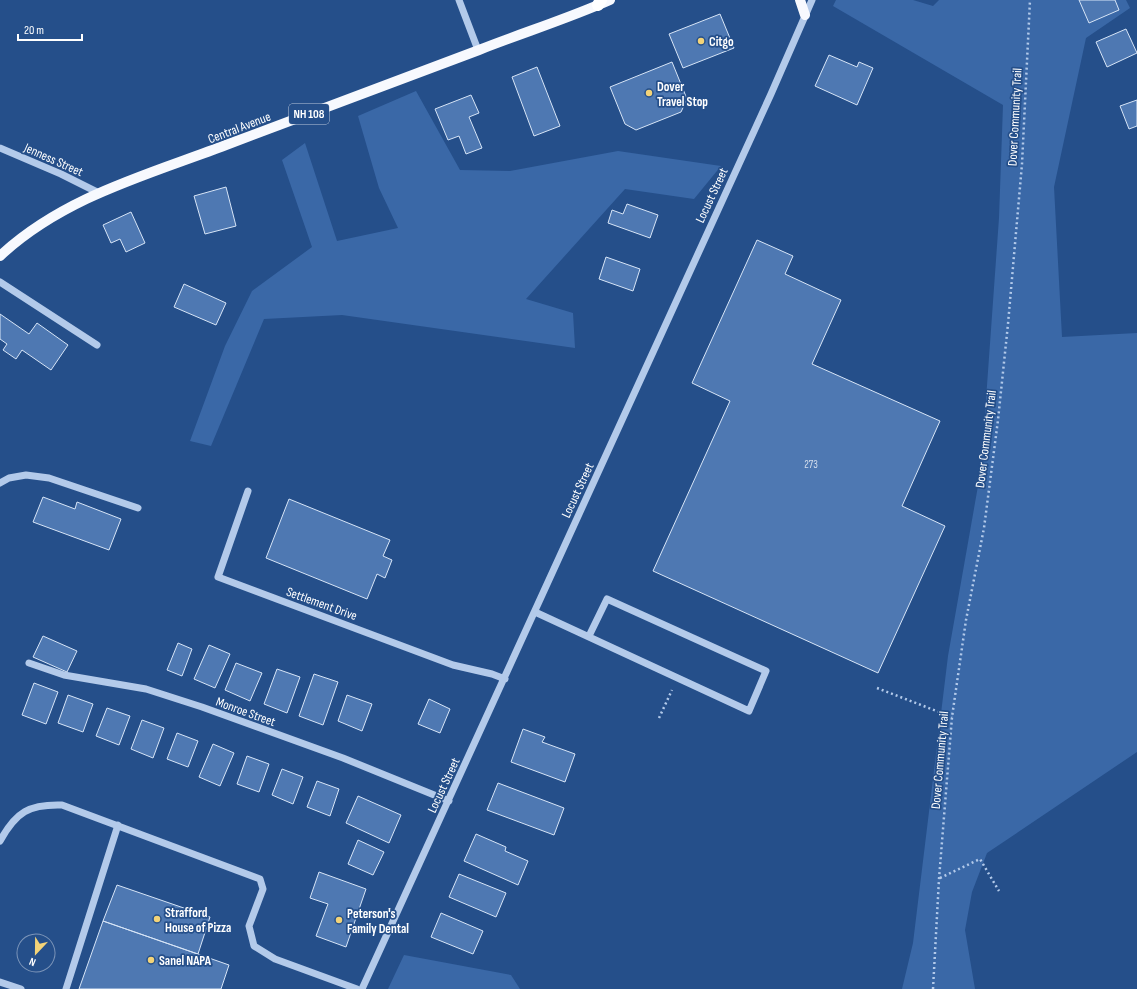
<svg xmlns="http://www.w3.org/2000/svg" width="1137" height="989" font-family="'Sofia Sans Condensed',sans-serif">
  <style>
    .green { fill: #3a68a7 }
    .building { fill: #4e78b2; stroke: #d7e5f7 }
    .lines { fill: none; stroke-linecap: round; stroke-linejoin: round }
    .path { stroke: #b3caea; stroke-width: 2.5; stroke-dasharray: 2 3; stroke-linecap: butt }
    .minor { stroke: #b3caea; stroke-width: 7 }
    .major { stroke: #f7f9fe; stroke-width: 10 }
    .highway { stroke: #fff; stroke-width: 12 }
    .poi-dot { fill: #f3d378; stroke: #254f8a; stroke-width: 1.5 }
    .labels { text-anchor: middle; stroke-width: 3.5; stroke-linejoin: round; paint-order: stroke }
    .number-label { font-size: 11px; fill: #d3ddec }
    .shield { fill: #254f8a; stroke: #becadc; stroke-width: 1 }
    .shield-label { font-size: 12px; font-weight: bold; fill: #fff }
    .poi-label { font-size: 13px; font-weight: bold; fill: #fff; stroke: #254f8a; text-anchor: start }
    .street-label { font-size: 13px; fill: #fff; stroke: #254f8a }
  </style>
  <rect width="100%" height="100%" fill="#254f8a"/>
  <path class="green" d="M836,0H913L933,6L939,0H1126L1130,8L1086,38L1054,187L1062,337L1137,333V752L987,853L972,892L965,930L975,989H902L913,943L948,656L981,469L999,218L1003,105L833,6Z
    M416,91L460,170L510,171L618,151L721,166L694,199L625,189L526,299L573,313L575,348L342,315L264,319L211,446L190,441L225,346L252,291L312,247L282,160L305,143L337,241L398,228L379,188L358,116Z
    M404,955L511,975L520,989H388Z"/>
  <path class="building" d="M1079,0H1115L1119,10L1089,23Z
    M720,14L734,48L683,68L669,34Z
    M1126,29L1137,53L1107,67L1096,42Z
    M829,55L857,67L859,62L873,68L857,105L815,86Z
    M672,62L687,99L681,112L636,130L625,124L610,87Z
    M537,67L560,126L534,136L512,77Z
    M471,95L479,113L469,117L482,148L466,154L459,136L448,140L435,109Z
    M1137,100V126L1129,129L1120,106Z
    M226,187L236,226L205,234L194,196Z
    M627,204L658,215L650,238L608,223L612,210L623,214Z
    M131,212L145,243L126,252L120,239L111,243L103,225Z
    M757,240L793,256L785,274L841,300L812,364L940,421L902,506L945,526L878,673L653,571L730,401L692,383Z
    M606,257L640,269L633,291L599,279Z
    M184,284L226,303L216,325L174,307Z
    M0,314L29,334L37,323L68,345L51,370L22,350L16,359L3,350L7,344L0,339Z
    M43,497L75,509L77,502L121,519L109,550L33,522Z
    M289,499L390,540L383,556L392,560L385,578L377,574L367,599L266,558Z
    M43,636L77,651L67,672L33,657Z
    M178,643L192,649L182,676L167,670Z
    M209,645L230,654L215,688L194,679Z
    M236,663L262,673L250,701L225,690Z
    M277,669L300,677L287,713L264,704Z
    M314,674L338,682L323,725L299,716Z
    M34,683L58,692L46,724L22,715Z
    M68,695L93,704L83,732L58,723Z
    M347,695L372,704L362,731L338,721Z
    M429,699L450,709L440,733L418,724Z
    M107,708L130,716L119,745L96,736Z
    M142,720L164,728L153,758L131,749Z
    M523,729L545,737L542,742L575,754L565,782L511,762Z
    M177,733L198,741L188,767L167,759Z
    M213,744L234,753L220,786L199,777Z
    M247,756L269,764L259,792L237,784Z
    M282,769L303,777L293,804L272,795Z
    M317,781L339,789L330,816L307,807Z
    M498,783L564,808L554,835L487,810Z
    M358,796L401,815L389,843L346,823Z
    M476,834L506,847L505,851L528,861L518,885L464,861Z
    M358,840L384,852L373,875L348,864Z
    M319,872L366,889L346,947L316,936L328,904L310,898Z
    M459,874L506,893L496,917L449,897Z
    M117,885L210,917L198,954L103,921Z
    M441,913L483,931L473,954L431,937Z
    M103,921L229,965L221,989H79Z"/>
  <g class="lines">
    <path class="path" d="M877,688L952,717
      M659,718L672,690
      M940,878L980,859L999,891
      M933,989L939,879L952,717L966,620L984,528L998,420L1008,324L1022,164L1030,0"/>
    <path class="minor" d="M459,0L478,50
      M0,148L61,174L99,193
      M0,282L97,345
      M0,483L9,478L26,475L49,478L138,508
      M248,491L218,577L453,665L492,674L505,679
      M535,612L749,711L766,671L607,599L589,636
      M29,663L64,675L146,689L202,707L343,758L449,801
      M0,841C16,812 29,804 62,805L260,879L263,889L249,926L254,946L275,959L357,989
      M0,982L21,989
      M66,989L118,825
      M362,989L771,94L812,0"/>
    <path class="major" d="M800,0L805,15
      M0,256C63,197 147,175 226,145C310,114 394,82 479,50C522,33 567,19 610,0"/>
    <path class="highway" d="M598,5L601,0"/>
  </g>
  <g class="poi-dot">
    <circle cx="701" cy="41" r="4"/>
    <circle cx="649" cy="93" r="4"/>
    <circle cx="157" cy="919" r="4"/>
    <circle cx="339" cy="920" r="4"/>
    <circle cx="151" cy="960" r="4"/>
  </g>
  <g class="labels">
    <g class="number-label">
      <text x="811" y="468">273</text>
    </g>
    <rect class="shield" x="289" y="104" width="40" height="20" rx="3"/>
    <g class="shield-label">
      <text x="309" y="118">NH 108</text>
    </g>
    <g class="poi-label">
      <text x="709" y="46">Citgo</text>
      <text x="657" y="91">Dover<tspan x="657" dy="15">Travel Stop</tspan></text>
      <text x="165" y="917">Strafford<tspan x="165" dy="15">House of Pizza</tspan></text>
      <text x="347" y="918">Peterson's<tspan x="347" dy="15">Family Dental</tspan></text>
      <text x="159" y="965">Sanel NAPA</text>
    </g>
    <g class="street-label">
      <text transform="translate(1014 117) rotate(-87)" y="5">Dover Community Trail</text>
      <text transform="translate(239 127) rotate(-21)" y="5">Central Avenue</text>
      <text transform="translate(54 159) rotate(24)" y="5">Jenness Street</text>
      <text transform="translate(711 195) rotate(-65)" y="5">Locust Street</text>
      <text transform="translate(985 439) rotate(-83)" y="5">Dover Community Trail</text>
      <text transform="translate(577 490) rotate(-65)" y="5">Locust Street</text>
      <text transform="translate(322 603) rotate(20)" y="5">Settlement Drive</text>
      <text transform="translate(246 711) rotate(20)" y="5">Monroe Street</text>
      <text transform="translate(939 760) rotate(-85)" y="5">Dover Community Trail</text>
      <text transform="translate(443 785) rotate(-65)" y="5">Locust Street</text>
    </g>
  </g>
  <g transform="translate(36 953) rotate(202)"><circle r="19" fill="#254f8a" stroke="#7c95b9"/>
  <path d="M0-3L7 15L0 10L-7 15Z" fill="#f3d378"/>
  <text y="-6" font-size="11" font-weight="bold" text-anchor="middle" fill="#ffffff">N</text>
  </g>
  <path d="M18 34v6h64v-6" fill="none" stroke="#ffffff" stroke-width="2"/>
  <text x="24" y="34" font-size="12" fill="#ffffff" stroke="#254f8a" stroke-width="3" paint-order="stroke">20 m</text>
</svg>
